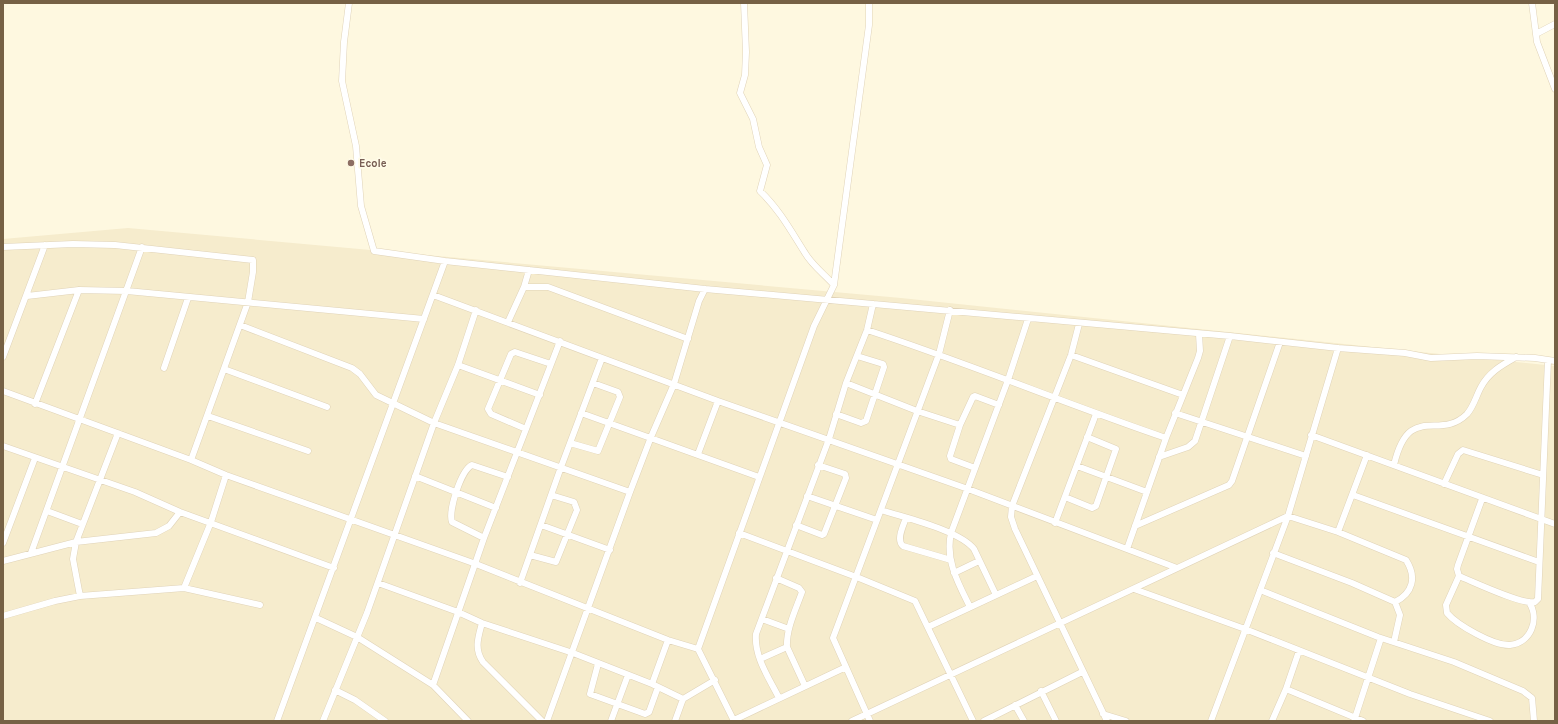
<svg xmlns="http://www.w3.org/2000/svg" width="1558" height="724" font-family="Karla,sans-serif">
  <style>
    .residential { fill: #f6eccd }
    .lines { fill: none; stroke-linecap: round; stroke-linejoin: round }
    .minor-casing { stroke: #e0d3b8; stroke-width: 7 }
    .minor { stroke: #fff; stroke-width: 6 }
    .education-dot { fill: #8d6e63; stroke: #fffbe7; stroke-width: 1.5 }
    .labels { text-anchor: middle; stroke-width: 3.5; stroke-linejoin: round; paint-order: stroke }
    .education-label { font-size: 11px; font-weight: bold; fill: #785e54; stroke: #fffbe7; text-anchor: start }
  </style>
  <rect width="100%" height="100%" fill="#fef8e0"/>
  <path class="residential" d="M128,228L901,298L1555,366V721H3V239Z"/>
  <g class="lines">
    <g class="minor-casing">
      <path id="minor" d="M349,3L344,42L342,81L356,146L361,206L374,251L445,261L705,289L1230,336L1338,348L1405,353L1431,358L1477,356L1535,358L1555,361
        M744,3L746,52L745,75L740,93L753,119L759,147L767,165L760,191C779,209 791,231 805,253C812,265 824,274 834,285
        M1532,3L1537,42L1555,89
        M1536,34L1555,24
        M3,247L73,244L115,245L253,260V272L248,302L191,460
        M524,287L529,270
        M433,295L718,401L968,489L1177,568
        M27,296L79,290L127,291L424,319
        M508,322L524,287H548L688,339
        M1079,324L1071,355L1012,506L1011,517L1015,529L1107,721
        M240,325L352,368L360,374L376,395L434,423L630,492
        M867,330C968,363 1066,404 1166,438
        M1071,355L1183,395
        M3,357L45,245
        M458,365L540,395
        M164,368L188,298
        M224,369L327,407
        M846,383L917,411L960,425
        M3,391L191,460L226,475L476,564L668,640L698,649L734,721
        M35,404L79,290
        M581,413L759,477
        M1175,413L1306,456
        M836,414L861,423L866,421L884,367L883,364L857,356
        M208,416L308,451
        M526,429L491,414L488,409L511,354L515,352L551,364
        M1311,435L1555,524
        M570,443L598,451L620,397L618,392L593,383
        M3,446L135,492L180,512L334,568
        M698,454L718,401
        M1159,457L1188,447L1195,441L1230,336
        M1394,465C1409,401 1439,442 1467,414C1474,406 1476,396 1481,387C1489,372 1502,365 1516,357
        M1077,466L1147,492
        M975,468L951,459L950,456L960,425L973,397L975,396L999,405
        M415,476L496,508
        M1444,484L1458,454L1463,450L1543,475
        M1353,495L1539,562
        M807,496L877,520
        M1065,497L1092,508L1096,506L1116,449L1087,437
        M1482,499L1458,565L1457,569L1459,576C1474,582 1522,605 1535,602L1538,599L1548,360
        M881,510C905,518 959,530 974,549L996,595
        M47,511L82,524
        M906,518C903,526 896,540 903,546L951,560
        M1055,523L1096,414
        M541,525L610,550
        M796,525L822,535L824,534L846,478L845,474L818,465
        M1135,526L1229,485L1232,481L1280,342
        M1338,532L1367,455
        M739,533L859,578L915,601L973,721
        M484,538L452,522C448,511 461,470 472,465L508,477
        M3,543L35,458
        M1127,549L1166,438L1198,358L1200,351L1199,334
        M31,553L142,247
        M1273,553L1352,583L1395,602L1400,615L1394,642
        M530,555L556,562L577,510L574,502L551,495
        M3,561L76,542L156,533L169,526L180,512
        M954,573L979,561
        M1459,576L1446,605L1447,613C1457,625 1494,646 1510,645C1531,643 1540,619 1529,602
        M776,578L799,588L802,592C796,609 786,629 787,647L805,686
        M378,583L458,612L482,623L573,653L652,684L683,699
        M520,583L561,467L602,358
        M184,588L211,522L226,475
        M1134,589L1245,629L1410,694L1490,721
        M1260,590L1378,637L1454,662L1523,691L1532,698L1534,721
        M80,596L73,559L76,542L118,433
        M970,607C958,583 945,560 951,533L1008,380L1028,319
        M3,616L55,601L80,596L184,588L260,605
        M316,618L357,637L433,685L468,721
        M762,619L789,629
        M482,623C478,638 474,649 483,662L542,721
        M928,627L1037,576
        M698,649L814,326L834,285L869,25V3
        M1299,651L1286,689L1363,721
        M760,659L787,647
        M598,664L590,694L645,714L649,712L658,687
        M652,684L668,640
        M433,685L484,538L560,341
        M335,690L355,700L385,721
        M1041,691L1056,721
        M779,698C769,678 754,657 756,634L829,439L846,383L867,330L873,304
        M1015,705L1024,721
        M1103,714L1126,721
        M734,720L846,667
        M277,721L445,261
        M323,721L367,613L434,423L458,365L476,310
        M547,721L630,492L651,437L674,384L699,301L705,289
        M611,721L628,675
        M675,721L683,699L715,680
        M852,721L1288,516L1338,532L1406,560C1417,577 1413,593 1395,602
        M870,721L833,638L939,354L950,310
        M984,721L1082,672
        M1211,721L1288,516L1338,348
        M1272,721L1286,689
        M1354,721L1381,638"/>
    </g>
    <use href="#minor" class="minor"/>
  </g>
  <circle class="education-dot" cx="351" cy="163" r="4"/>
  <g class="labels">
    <g class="education-label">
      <text x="359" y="167">Ecole</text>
    </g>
  </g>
  <rect width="1558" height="724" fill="none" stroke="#766145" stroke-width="8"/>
</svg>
